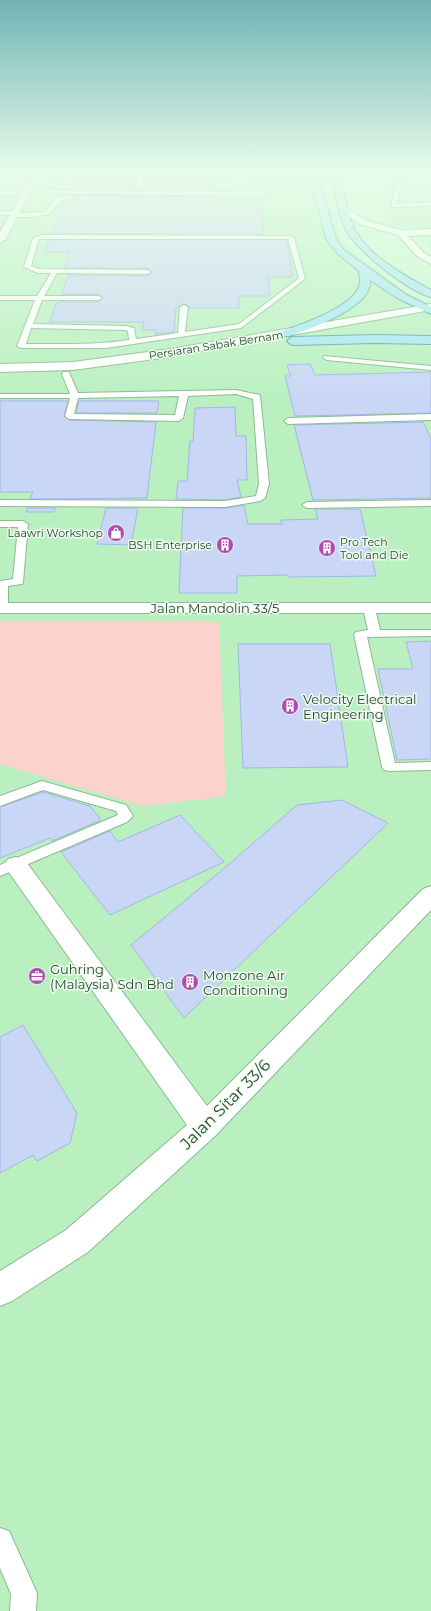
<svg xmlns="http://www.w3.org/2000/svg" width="431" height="1611" font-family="Montserrat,sans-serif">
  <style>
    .built { fill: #baf0c0 }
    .green { fill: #fbd2cc }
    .building { fill: #cad6f5; stroke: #a2b6e8 }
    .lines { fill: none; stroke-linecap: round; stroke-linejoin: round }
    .service-casing { stroke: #8bb991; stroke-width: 2 }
    .minor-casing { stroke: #8bb991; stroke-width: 2 }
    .tertiary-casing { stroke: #8bb991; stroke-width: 2 }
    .primary-casing { stroke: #5aa2a7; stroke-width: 2 }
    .service { fill: #fff; fill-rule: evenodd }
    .minor { fill: #fff; fill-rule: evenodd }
    .tertiary { fill: #fff; fill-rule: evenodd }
    .primary { fill: #aae7f0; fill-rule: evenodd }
    .labels { text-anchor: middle; stroke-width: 3; stroke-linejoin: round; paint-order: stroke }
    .far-street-label { font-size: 11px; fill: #2e4131; stroke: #ebfeed }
    .far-poi-label { font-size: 11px; fill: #2e4131; stroke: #ebfeed; text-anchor: end }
    .street-label { font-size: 13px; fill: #2e4131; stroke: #ebfeed }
    .poi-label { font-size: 13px; fill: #2e4131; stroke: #ebfeed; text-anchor: start }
    .near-street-label { font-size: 16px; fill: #2e4131; stroke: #ebfeed }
  </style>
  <rect width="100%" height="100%" fill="#c9f9cf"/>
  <path class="built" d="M0,174H322L341,238L359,257L409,294L431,304V1611H0Z
    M392,174H431V249L409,228L386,223L380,203Z"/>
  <path class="green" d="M0,622H219L226,796L143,806L0,764Z"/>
  <path class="building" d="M76,174H137L134,187L136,189H70Z
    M146,174H214L213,185L212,187L213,190L140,189L142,187Z
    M73,195L213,197V200H261L264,234H52L65,201L76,199Z
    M49,240H287L293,277H268L270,296H239V308H189V306L183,304L176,308L174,332L155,334L156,330H142L144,322H50L56,303H59V302H99L103,298L99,294H62L68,275L148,276L152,272L148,268H64L70,252H44Z
    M310,364L315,375L431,372V413L295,416L285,376H291L287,365Z
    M0,401H68L64,416L69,420L156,422L147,498L30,499L33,492H0Z
    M79,401H159L157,413H76Z
    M235,407L236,436H246L247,480H237L241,497L225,500L176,499L178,481H187L190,441H193L195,408Z
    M423,422L431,439V498L313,500L294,425Z
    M244,505L248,524H282L281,520L318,519L315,509H360L376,576L289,577L288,575L237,576V593H179L183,508H225Z
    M27,508H56L54,512H26Z
    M106,508H138L131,545L97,544Z
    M431,641V759L397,760L378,669H413L406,642Z
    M238,644H330L348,767L243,768Z
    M43,792L90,806L101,820L52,841L50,838L0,858V807Z
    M342,800L388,823L184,1018L131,945L227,866L297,805Z
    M180,815L224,862L110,915L61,852L110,831L118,842Z
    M23,1025L77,1113L70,1143L37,1161L33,1155L0,1173V1037Z"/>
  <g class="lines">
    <g class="service-casing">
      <path id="service" d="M55,174H61L55,184L69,186V188L50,186Z
        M139,174H145L141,187L138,189L135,187Z
        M236,174H242V181H316L319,183L316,185L239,184L216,189L213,187L228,183V181L236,180Z
        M400,174H406L402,181L396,204L431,202V206L391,207L396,181Z
        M26,190L266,192L269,194L266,196L24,193L23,192Z
        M72,196L75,198L74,199L61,200L49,214L35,217H14L11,215H0V211H15L18,213L45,212L57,197Z
        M0,197L3,200L0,202Z
        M43,235L291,236L294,238L305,279L241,328L106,348H21L17,346L35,300H0V296H37L51,273H38L24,267L33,238ZM39,239H288L299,278L239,324L185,332L188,307L184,305L180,307L178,333L136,339L134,328L126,326L33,324L42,300H99L102,298L99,296H44L57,273L148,274L151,272L148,270L39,269L31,266ZM31,328L125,330L128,331L129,340C94,345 60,344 26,344Z
        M324,356L431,366V370L327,360L323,358Z
        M63,372H69L78,393L236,390L260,395L269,484L265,498L260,501L225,507L0,506V500L225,501L256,496L259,484L253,399L236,394L188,396L183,418L179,421L69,419L65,416L70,398H0V394H70L62,374ZM179,396L175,415L74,414L78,398Z
        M431,414V420L288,424L284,421L288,418Z
        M431,500V506L307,508L302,505L307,502Z
        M0,521H23L28,524L23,582L22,584L8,586V608L2,611H0V581L13,579L18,527H0Z
        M369,605L375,608L380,630H431V636L367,637L395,763L431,762V770L389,771L384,770L382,767L354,634L356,632L368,630L363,608Z
        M42,781L126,805L133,816L127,822L0,876V865L118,815L116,811L43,790L0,806V796Z
        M0,1528L9,1531L33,1584L37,1593L36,1611H10L11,1594L0,1568Z"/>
    </g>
    <g class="minor-casing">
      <path id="minor" d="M33,174H41L5,240L0,243V232L21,195H0V189H24Z
        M345,206L365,220L401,230L431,229V235L408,236L423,252L431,257V264L417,256L398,235L359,224L342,211L341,209Z
        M0,603H431V613H0Z
        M16,857L24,859L207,1106L423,889L431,886V910L215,1136L88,1252L12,1301L0,1306V1271L66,1230L187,1125L8,871L4,865L8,859Z"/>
    </g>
    <g class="tertiary-casing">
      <path id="tertiary" d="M431,304V310L170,357L73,370L0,372V364L73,362L170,349Z"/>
    </g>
    <g class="primary-casing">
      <path id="primary" d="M309,174H317L336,239L344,250L405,294L431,307V314L397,298L370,280C374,307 309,329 289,336H281L279,334L281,332C301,324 356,307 360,283C361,279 359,274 359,271L338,254L326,239Z
        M329,174H337C344,189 346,205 351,221C363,254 402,274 431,290V297C409,292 359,252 347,232C337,214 337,193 329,174Z
        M375,335L431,336V344L375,343L293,345L289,343L287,341L289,339L293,337Z"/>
    </g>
    <use href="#service" class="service"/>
    <use href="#minor" class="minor"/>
    <use href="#tertiary" class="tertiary"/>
    <use href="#primary" class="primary"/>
  </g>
  <linearGradient id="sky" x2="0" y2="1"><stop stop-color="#70b4b7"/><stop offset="0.43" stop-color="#e7fce9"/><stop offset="1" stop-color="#e7fce9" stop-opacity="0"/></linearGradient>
  <rect width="431" height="400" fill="url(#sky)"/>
  <defs>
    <g id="shop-disc" transform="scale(0.9)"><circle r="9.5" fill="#b14baf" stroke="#ebfeed"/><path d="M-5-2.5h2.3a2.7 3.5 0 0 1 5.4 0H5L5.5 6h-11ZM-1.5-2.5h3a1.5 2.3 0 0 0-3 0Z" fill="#fff"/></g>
    <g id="building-disc" transform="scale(0.9)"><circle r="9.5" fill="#b14baf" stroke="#ebfeed"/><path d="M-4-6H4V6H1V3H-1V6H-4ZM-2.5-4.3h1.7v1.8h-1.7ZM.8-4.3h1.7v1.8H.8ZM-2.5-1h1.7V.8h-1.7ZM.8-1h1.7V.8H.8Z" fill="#fff"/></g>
    <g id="office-disc" transform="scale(0.9)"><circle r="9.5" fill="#b14baf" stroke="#ebfeed"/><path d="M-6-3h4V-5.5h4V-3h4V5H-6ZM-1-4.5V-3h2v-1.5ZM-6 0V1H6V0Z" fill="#fff"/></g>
  </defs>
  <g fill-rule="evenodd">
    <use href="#shop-disc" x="116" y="533"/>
    <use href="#building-disc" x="225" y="545"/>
    <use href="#building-disc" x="327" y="548"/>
    <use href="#building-disc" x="290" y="706"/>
    <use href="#office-disc" x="37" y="976"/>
    <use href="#building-disc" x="190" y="982"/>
  </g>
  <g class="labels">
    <g class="far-street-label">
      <text transform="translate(216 345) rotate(-9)" y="4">Persiaran Sabak Bernam</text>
    </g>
    <g class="far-poi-label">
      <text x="103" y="537">Laawri Workshop</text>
      <text x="340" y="546" text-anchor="start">Pro Tech<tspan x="340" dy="13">Tool and Die</tspan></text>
      <text x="212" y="549">BSH Enterprise</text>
    </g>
    <g class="street-label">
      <text x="215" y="613">Jalan Mandolin 33/5</text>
    </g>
    <g class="poi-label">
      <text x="303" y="704">Velocity Electrical<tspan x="303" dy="15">Engineering</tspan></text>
      <text x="50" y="974">Guhring<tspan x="50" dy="15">(Malaysia) Sdn Bhd</tspan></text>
      <text x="203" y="980">Monzone Air<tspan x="203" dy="15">Conditioning</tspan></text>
    </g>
    <g class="near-street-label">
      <text transform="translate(225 1104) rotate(-45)" y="6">Jalan Sitar 33/6</text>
    </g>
  </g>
</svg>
